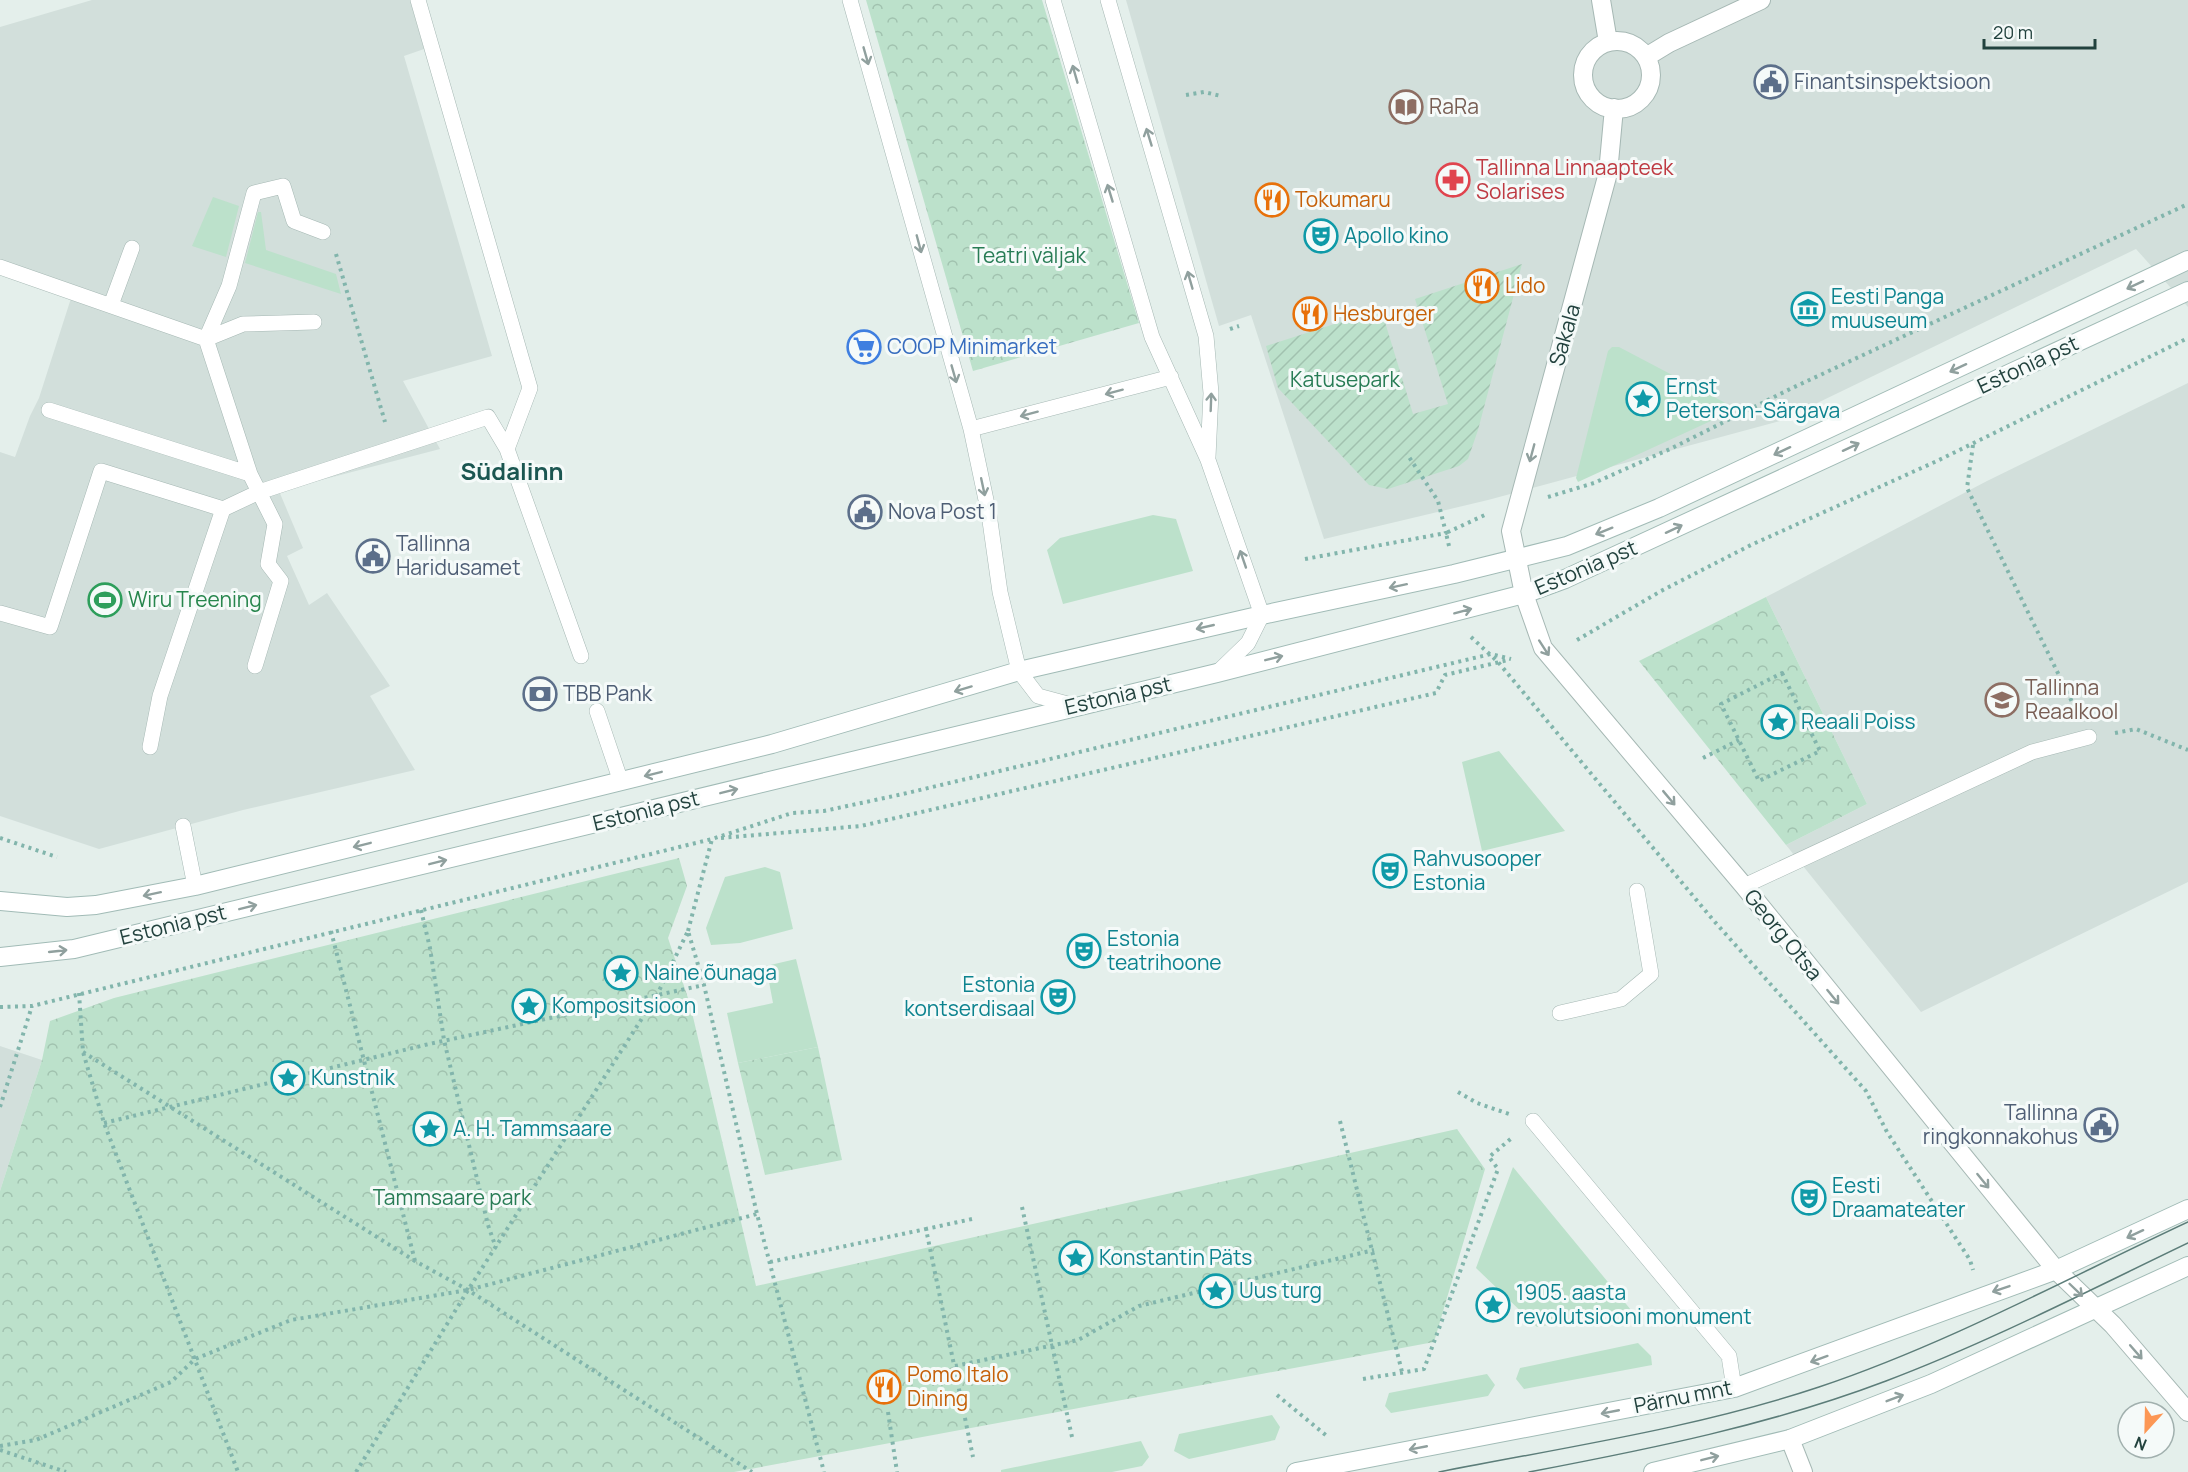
<svg xmlns="http://www.w3.org/2000/svg" width="2188" height="1472" font-family="Manrope,sans-serif">
  <style>
    .built { fill: #d2dfdb }
    .grass { fill: #bce1cb }
    .park { fill: url(#park-crowns) }
    .garden { fill: url(#garden-furrows) }
    .lines { fill: none; stroke-linecap: round; stroke-linejoin: round }
    .service-casing { stroke: #a6b8b4; stroke-width: 16 }
    .pedestrian-casing { stroke: #a6b8b4; stroke-width: 20 }
    .minor-casing { stroke: #a6b8b4; stroke-width: 20 }
    .secondary-casing { stroke: #a1bbb6; stroke-width: 20 }
    .path { stroke: #82b5ac; stroke-width: 4; stroke-dasharray: 3 4.5; stroke-linecap: butt }
    .service { stroke: #fff; stroke-width: 15 }
    .pedestrian { stroke: #fff; stroke-width: 18 }
    .minor { stroke: #fff; stroke-width: 18 }
    .secondary { stroke: #fff; stroke-width: 18 }
    .tram { stroke: #5c7d79; stroke-width: 1.5 }
    .oneway { stroke: #90a09e }
    .labels { text-anchor: middle; stroke-width: 6; stroke-linejoin: round; paint-order: stroke }
    .service-label { font-size: 21px; fill: #4e5e75; stroke: #f5faf9; text-anchor: start }
    .education-label { font-size: 21px; fill: #785e54; stroke: #f5faf9; text-anchor: start }
    .health-label { font-size: 21px; fill: #be3a42; stroke: #f5faf9; text-anchor: start }
    .food-label { font-size: 21px; fill: #c56008; stroke: #f5faf9; text-anchor: start }
    .culture-label { font-size: 21px; fill: #0d838f; stroke: #f5faf9; text-anchor: start }
    .park-label { font-size: 21px; fill: #287c55; stroke: #f5faf9 }
    .street-label { font-size: 21px; fill: #22423e; stroke: #f5faf9 }
    .shop-label { font-size: 21px; fill: #366cbe; stroke: #f5faf9; text-anchor: start }
    .leisure-label { font-size: 21px; fill: #27864d; stroke: #f5faf9; text-anchor: start }
    .quarter-label { font-size: 24px; font-weight: bold; fill: #1b5651; stroke: #f5faf9 }
  </style>
  <defs>
    <pattern id="park-crowns" width="20" height="18" patternUnits="userSpaceOnUse" patternTransform="scale(1.5)"><rect width="20" height="18" fill="#bce1cb"/><path d="M2 6a3 3 0 1 1 6 0M12 15a3 3 0 1 1 6 0" fill="none" stroke="#a1c2af"/></pattern>
    <pattern id="garden-furrows" width="10" height="10" patternUnits="userSpaceOnUse" patternTransform="scale(1.5)"><rect width="10" height="10" fill="#bce1cb"/><path d="M-1 1l2-2M0 10L10 0M9 11l2-2" fill="none" stroke="#a1c2af"/></pattern>
  </defs>
  <rect width="100%" height="100%" fill="#e4efeb"/>
  <path class="built" d="M92,0H410L424,49L404,56L492,356L403,381L440,449L279,491L303,548L287,556L309,605L327,593L390,686L370,696L415,770L243,810L99,849L0,816V452L15,457L30,416L39,398L73,292L0,267V27Z
    M1126,0H2188V307L2136,249L1780,421L1488,500L1324,539L1251,315L1219,326Z
    M2188,383V882L1921,1012L1786,845L1867,804L1766,597L1987,481Z
    M0,1046L42,1060L0,1191Z"/>
  <path class="grass" d="M213,197L239,206L226,257L192,246Z
    M258,212H261L266,250L336,274L341,294L245,263Z
    M1612,347H1619L1737,409L1578,482L1576,478L1608,351Z
    M1153,515L1176,519L1193,571L1063,604L1047,550L1060,538Z
    M1499,751L1565,831L1482,851L1462,762Z
    M765,867L780,872L793,929L740,943L711,945L706,928L725,877Z
    M796,959L818,1047L738,1063L727,1013L773,1003L766,966Z
    M1513,1167L1631,1310L1537,1327L1476,1268Z
    M1638,1343L1651,1356L1652,1365L1524,1389L1516,1379L1520,1368Z
    M1487,1374L1495,1385L1488,1396L1391,1413L1385,1406L1389,1393Z
    M1272,1415L1280,1427L1275,1440L1189,1459L1174,1451L1179,1434Z
    M1141,1441L1149,1457L1142,1466L1112,1472H1001V1470Z"/>
  <path class="park" d="M866,0H1042L1139,323L973,371Z
    M1766,597L1867,804L1786,845L1639,661Z
    M679,858L687,886L668,938L690,1004L756,1286L1457,1129L1485,1169L1434,1342L734,1472H0V1191L42,1060L50,1021L114,998Z
    M818,1047L842,1160L765,1175L738,1063Z"/>
  <path class="garden" d="M1522,264L1478,430L1468,459L1459,466L1388,489L1369,485L1278,388L1266,346L1381,309L1413,414L1448,404L1415,299Z"/>
  <g class="lines">
    <g class="service-casing">
      <path id="service" d="M418,0L530,388L507,449L581,656
        M850,0L971,429L989,514L1000,592L1019,671L1038,696L1075,706
        M1053,0L1152,337L1208,460L1262,615L1248,643L1217,673
        M1108,0L1206,336L1211,393L1208,457
        M0,267L206,339L229,286L254,193L283,186L294,221L323,232
        M111,305L132,248
        M314,322L243,324L206,339L250,474L259,492L488,417L507,449
        M49,410L250,474
        M971,429L1171,377
        M223,509L259,492L275,524L268,564L281,581L255,666
        M0,613L50,627L101,471L223,509L160,696L150,747
        M597,711L621,782
        M183,826L195,886
        M1744,886L2032,752L2089,737
        M1560,1013L1621,999L1651,974L1637,891
        M1533,1121L1729,1356L1734,1388"/>
    </g>
    <g class="pedestrian-casing">
      <path id="pedestrian" d="M1790,1439L1803,1472"/>
    </g>
    <g class="minor-casing">
      <path id="minor" d="M1601,0L1608,42
        M1583 75a34 34 0 1 1 68 0a34 34 0 1 1-68 0Z
        M1646,57L1669,43L1761,0
        M1614,108L1608,173L1511,531L1524,594L1543,648L1744,886L2056,1270L2113,1325L2188,1412"/>
    </g>
    <g class="secondary-casing">
      <path id="secondary" d="M0,901L67,907L96,905L195,886L772,744L1019,671L1262,615L1454,574L1567,546L1659,508L2188,260
        M0,957L74,949L1217,673L1524,594L1565,579L2188,291
        M1296,1472L1734,1388L2056,1270L2188,1209
        M1653,1472L1790,1439L1931,1384L2188,1266"/>
    </g>
    <path class="path" d="M1186,95L1204,92L1221,96
      M336,254L385,422
      M1230,329L1239,326
      M1973,445L1967,488L2078,714
      M1548,497L1594,483L1670,449L1790,389L2188,204
      M1449,546L1446,533L1487,514
      M1305,559L1446,533L1438,501L1407,454
      M1471,637L1498,662L1714,921L1866,1091L1887,1132L1970,1260L1973,1270
      M1577,640L1661,591L1751,545L1937,461L2188,338
      M1782,673L1820,751L1759,781L1721,704Z
      M2115,733L2136,729L2188,750
      M1703,758L1739,740
      M0,838L57,857
      M721,838L861,826L1436,693L1445,675L1508,660
      M421,910L430,948L444,1040L488,1225L496,1248
      M331,931L415,1261
      M688,931L712,839
      M79,993L83,1052L104,1123L238,1472
      M0,1007L32,1006L712,839L792,813L824,811L903,794L1491,654L1511,659
      M83,1052L415,1261L468,1290L752,1472
      M1458,1092L1477,1103L1509,1114
      M0,1107L32,1006
      M1340,1121L1402,1372
      M104,1123L429,1044L704,985
      M1022,1207L1072,1437
      M972,1219L926,1229L973,1457
      M770,1262L926,1229
      M955,1366L1078,1340L1139,1306L1374,1250
      M1363,1379L1424,1369L1498,1169L1489,1157L1513,1137
      M1277,1395L1328,1437
      M888,1412L897,1472
      M0,1446L36,1440L171,1382L195,1359L291,1320L468,1290L757,1214
      M0,1450L66,1472
      M356,1472L468,1290L657,995L688,931L704,985L757,1214L824,1472"/>
    <use href="#service" class="service"/>
    <use href="#pedestrian" class="pedestrian"/>
    <use href="#minor" class="minor"/>
    <use href="#secondary" class="secondary"/>
    <path class="tram" d="M1439,1472C1566,1447 1696,1428 1819,1387C1947,1344 2066,1279 2188,1222
      M1529,1472C1650,1449 1770,1425 1886,1381C1989,1342 2088,1291 2188,1243"/>
  </g>
  <defs><path id="oneway-shaft" d="M-6 0H5M1.5-3L5.5 0L1.5 3" fill="none" stroke-width="1.6" stroke-linecap="round" stroke-linejoin="round" transform="scale(1.5)"/></defs>
  <g class="oneway">
    <use href="#oneway-shaft" transform="translate(866 56) rotate(74)"/>
    <use href="#oneway-shaft" transform="translate(1075 74) rotate(-106)"/>
    <use href="#oneway-shaft" transform="translate(1149 137) rotate(-107)"/>
    <use href="#oneway-shaft" transform="translate(1110 193) rotate(-107)"/>
    <use href="#oneway-shaft" transform="translate(919 244) rotate(75)"/>
    <use href="#oneway-shaft" transform="translate(1190 280) rotate(-106)"/>
    <use href="#oneway-shaft" transform="translate(2135 285) rotate(155)"/>
    <use href="#oneway-shaft" transform="translate(1958 368) rotate(155)"/>
    <use href="#oneway-shaft" transform="translate(954 374) rotate(74)"/>
    <use href="#oneway-shaft" transform="translate(1114 392) rotate(165)"/>
    <use href="#oneway-shaft" transform="translate(1211 402) rotate(-88)"/>
    <use href="#oneway-shaft" transform="translate(1029 414) rotate(165)"/>
    <use href="#oneway-shaft" transform="translate(1851 447) rotate(-25)"/>
    <use href="#oneway-shaft" transform="translate(1782 451) rotate(155)"/>
    <use href="#oneway-shaft" transform="translate(1532 453) rotate(105)"/>
    <use href="#oneway-shaft" transform="translate(983 487) rotate(78)"/>
    <use href="#oneway-shaft" transform="translate(1674 529) rotate(-25)"/>
    <use href="#oneway-shaft" transform="translate(1604 531) rotate(158)"/>
    <use href="#oneway-shaft" transform="translate(1243 559) rotate(-109)"/>
    <use href="#oneway-shaft" transform="translate(1398 586) rotate(168)"/>
    <use href="#oneway-shaft" transform="translate(1463 611) rotate(-15)"/>
    <use href="#oneway-shaft" transform="translate(1205 627) rotate(167)"/>
    <use href="#oneway-shaft" transform="translate(1544 648) rotate(57)"/>
    <use href="#oneway-shaft" transform="translate(1274 658) rotate(-14)"/>
    <use href="#oneway-shaft" transform="translate(963 689) rotate(163)"/>
    <use href="#oneway-shaft" transform="translate(653 774) rotate(166)"/>
    <use href="#oneway-shaft" transform="translate(729 791) rotate(-14)"/>
    <use href="#oneway-shaft" transform="translate(1669 798) rotate(50)"/>
    <use href="#oneway-shaft" transform="translate(362 845) rotate(166)"/>
    <use href="#oneway-shaft" transform="translate(438 862) rotate(-14)"/>
    <use href="#oneway-shaft" transform="translate(152 894) rotate(168)"/>
    <use href="#oneway-shaft" transform="translate(248 907) rotate(-14)"/>
    <use href="#oneway-shaft" transform="translate(58 951) rotate(-6)"/>
    <use href="#oneway-shaft" transform="translate(1833 997) rotate(51)"/>
    <use href="#oneway-shaft" transform="translate(1983 1181) rotate(51)"/>
    <use href="#oneway-shaft" transform="translate(2135 1234) rotate(155)"/>
    <use href="#oneway-shaft" transform="translate(2001 1289) rotate(161)"/>
    <use href="#oneway-shaft" transform="translate(2076 1290) rotate(44)"/>
    <use href="#oneway-shaft" transform="translate(2136 1352) rotate(49)"/>
    <use href="#oneway-shaft" transform="translate(1819 1359) rotate(160)"/>
    <use href="#oneway-shaft" transform="translate(1895 1398) rotate(-21)"/>
    <use href="#oneway-shaft" transform="translate(1610 1412) rotate(169)"/>
    <use href="#oneway-shaft" transform="translate(1418 1448) rotate(169)"/>
    <use href="#oneway-shaft" transform="translate(1710 1458) rotate(-14)"/>
  </g>
  <defs>
    <g id="civic-ring" transform="scale(1.725)"><circle r="9.5" fill="#f5faf9" stroke="#5c6f8a" stroke-width="1.5"/><path d="M-.6-6.5H3V-4.5H.6V-3L4-1V1h2V6H-6V1h2V-1L-.6-3ZM-1.2 2.5V6h2.4V2.5Z" fill="#5c6f8a"/></g>
    <g id="library-ring" transform="scale(1.725)"><circle r="9.5" fill="#f5faf9" stroke="#8d6e63" stroke-width="1.5"/><path d="M-6-4Q-3-5.5-.7-3.5V5Q-3 3-6 4ZM6-4Q3-5.5 .7-3.5V5Q3 3 6 4Z" fill="#8d6e63"/></g>
    <g id="pharmacy-ring" transform="scale(1.725)"><circle r="9.5" fill="#f5faf9" stroke="#e0444e" stroke-width="1.5"/><path d="M-2-6h4v4h4v4h-4v4h-4v-4h-4v-4h4Z" fill="#e0444e"/></g>
    <g id="restaurant-ring" transform="scale(1.725)"><circle r="9.5" fill="#f5faf9" stroke="#e8710a" stroke-width="1.5"/><path d="M-5-6h1v4h1v-4h1v4h1v-4h1v5L-1.5 .5V6h-2V.5L-5-1ZM5-6V6H3V1.5H1.5Q1.5-4 5-6Z" fill="#e8710a"/></g>
    <g id="theatre-ring" transform="scale(1.725)"><circle r="9.5" fill="#f5faf9" stroke="#0f9aa8" stroke-width="1.5"/><path d="M-5-5.5Q0-4 5-5.5V0Q5 5 0 6Q-5 5-5 0ZM-3.3-2.5H-1v1.5H-3.3ZM1-2.5H3.3v1.5H1ZM-2.8 1Q0 5.5 2.8 1Z" fill="#0f9aa8"/></g>
    <g id="museum-ring" transform="scale(1.725)"><circle r="9.5" fill="#f5faf9" stroke="#0f9aa8" stroke-width="1.5"/><path d="M0-6L6-3V-2H-6V-3ZM-5-1h2V3h-2ZM-1-1h2V3h-2ZM3-1h2V3H3ZM-6 4H6V6H-6Z" fill="#0f9aa8"/></g>
    <g id="supermarket-ring" transform="scale(1.725)"><circle r="9.5" fill="#f5faf9" stroke="#3f7fe0" stroke-width="1.5"/><path d="M-6-5.5h2.5l.6 2H6L4.5 2H-2.5L-4.4-4H-6ZM-1.5 3.2a1.3 1.3 0 1 0 .1 0ZM3 3.2a1.3 1.3 0 1 0 .1 0Z" fill="#3f7fe0"/></g>
    <g id="sight-ring" transform="scale(1.725)"><circle r="9.5" fill="#f5faf9" stroke="#0f9aa8" stroke-width="1.5"/><path d="M0-6L1.8-2.2L6-1.7L2.9 1.2L3.7 5.4L0 3.3L-3.7 5.4L-2.9 1.2L-6-1.7L-1.8-2.2Z" fill="#0f9aa8"/></g>
    <g id="stadium-ring" transform="scale(1.725)"><circle r="9.5" fill="#f5faf9" stroke="#2e9e5b" stroke-width="1.5"/><path d="M0-5a6.5 5 0 1 0 0 10a6.5 5 0 1 0 0-10ZM-3.5-1.8h7v3.6h-7Z" fill="#2e9e5b"/></g>
    <g id="bank-ring" transform="scale(1.725)"><circle r="9.5" fill="#f5faf9" stroke="#5c6f8a" stroke-width="1.5"/><path d="M-6-4H6V4H-6ZM0-2.3a2.3 2.3 0 1 0 0 4.6a2.3 2.3 0 1 0 0-4.6Z" fill="#5c6f8a"/></g>
    <g id="school-ring" transform="scale(1.725)"><circle r="9.5" fill="#f5faf9" stroke="#8d6e63" stroke-width="1.5"/><path d="M0-5L7-2L0 1L-7-2ZM-4 1L0 2.5L4 1V4Q0 6-4 4Z" fill="#8d6e63"/></g>
  </defs>
  <g fill-rule="evenodd">
    <use href="#civic-ring" x="1771" y="82"/>
    <use href="#library-ring" x="1406" y="107"/>
    <use href="#pharmacy-ring" x="1453" y="180"/>
    <use href="#restaurant-ring" x="1272" y="200"/>
    <use href="#theatre-ring" x="1321" y="236"/>
    <use href="#restaurant-ring" x="1482" y="286"/>
    <use href="#museum-ring" x="1808" y="309"/>
    <use href="#restaurant-ring" x="1310" y="314"/>
    <use href="#supermarket-ring" x="864" y="347"/>
    <use href="#sight-ring" x="1643" y="399"/>
    <use href="#civic-ring" x="865" y="512"/>
    <use href="#civic-ring" x="373" y="556"/>
    <use href="#stadium-ring" x="105" y="600"/>
    <use href="#bank-ring" x="540" y="694"/>
    <use href="#school-ring" x="2002" y="700"/>
    <use href="#sight-ring" x="1778" y="722"/>
    <use href="#theatre-ring" x="1390" y="871"/>
    <use href="#theatre-ring" x="1084" y="951"/>
    <use href="#sight-ring" x="621" y="973"/>
    <use href="#theatre-ring" x="1058" y="997"/>
    <use href="#sight-ring" x="529" y="1006"/>
    <use href="#sight-ring" x="288" y="1078"/>
    <use href="#civic-ring" x="2101" y="1125"/>
    <use href="#sight-ring" x="430" y="1129"/>
    <use href="#theatre-ring" x="1809" y="1198"/>
    <use href="#sight-ring" x="1076" y="1258"/>
    <use href="#sight-ring" x="1216" y="1291"/>
    <use href="#sight-ring" x="1493" y="1305"/>
    <use href="#restaurant-ring" x="884" y="1387"/>
  </g>
  <g class="labels">
    <g class="service-label">
      <text x="1794" y="89">Finantsinspektsioon</text>
      <text x="888" y="519">Nova Post 1</text>
      <text x="396" y="551">Tallinna<tspan x="396" dy="24">Haridusamet</tspan></text>
      <text x="563" y="701">TBB Pank</text>
      <text x="2078" y="1120" text-anchor="end">Tallinna<tspan x="2078" dy="24">ringkonnakohus</tspan></text>
    </g>
    <g class="education-label">
      <text x="1429" y="114">RaRa</text>
      <text x="2025" y="695">Tallinna<tspan x="2025" dy="24">Reaalkool</tspan></text>
    </g>
    <g class="health-label">
      <text x="1476" y="175">Tallinna Linnaapteek<tspan x="1476" dy="24">Solarises</tspan></text>
    </g>
    <g class="food-label">
      <text x="1295" y="207">Tokumaru</text>
      <text x="1505" y="293">Lido</text>
      <text x="1333" y="321">Hesburger</text>
      <text x="907" y="1382">Pomo Italo<tspan x="907" dy="24">Dining</tspan></text>
    </g>
    <g class="culture-label">
      <text x="1344" y="243">Apollo kino</text>
      <text x="1831" y="304">Eesti Panga<tspan x="1831" dy="24">muuseum</tspan></text>
      <text x="1666" y="394">Ernst<tspan x="1666" dy="24">Peterson-Särgava</tspan></text>
      <text x="1801" y="729">Reaali Poiss</text>
      <text x="1413" y="866">Rahvusooper<tspan x="1413" dy="24">Estonia</tspan></text>
      <text x="1107" y="946">Estonia<tspan x="1107" dy="24">teatrihoone</tspan></text>
      <text x="644" y="980">Naine õunaga</text>
      <text x="1035" y="992" text-anchor="end">Estonia<tspan x="1035" dy="24">kontserdisaal</tspan></text>
      <text x="552" y="1013">Kompositsioon</text>
      <text x="311" y="1085">Kunstnik</text>
      <text x="453" y="1136">A. H. Tammsaare</text>
      <text x="1832" y="1193">Eesti<tspan x="1832" dy="24">Draamateater</tspan></text>
      <text x="1099" y="1265">Konstantin Päts</text>
      <text x="1239" y="1298">Uus turg</text>
      <text x="1516" y="1300">1905. aasta<tspan x="1516" dy="24">revolutsiooni monument</tspan></text>
    </g>
    <g class="park-label">
      <text x="1029" y="263">Teatri väljak</text>
      <text x="1345" y="387">Katusepark</text>
      <text x="452" y="1205">Tammsaare park</text>
    </g>
    <g class="street-label">
      <text transform="translate(1565 335) rotate(-74)" y="7">Sakala</text>
      <text transform="translate(2028 365) rotate(-25)" y="7">Estonia pst</text>
      <text transform="translate(1586 568) rotate(-23)" y="7">Estonia pst</text>
      <text transform="translate(1118 696) rotate(-13)" y="7">Estonia pst</text>
      <text transform="translate(646 811) rotate(-14)" y="7">Estonia pst</text>
      <text transform="translate(173 925) rotate(-14)" y="7">Estonia pst</text>
      <text transform="translate(1783 935) rotate(51)" y="7">Georg Otsa</text>
      <text transform="translate(1683 1397) rotate(-11)" y="7">Pärnu mnt</text>
    </g>
    <g class="shop-label">
      <text x="887" y="354">COOP Minimarket</text>
    </g>
    <g class="leisure-label">
      <text x="128" y="607">Wiru Treening</text>
    </g>
    <g class="quarter-label">
      <text x="512" y="480">Südalinn</text>
    </g>
  </g>
  <g transform="translate(2146 1430) rotate(202)"><circle r="28" fill="#f5faf9" stroke="#a1b0ae" stroke-width="1.5"/>
  <path d="M0-4.5L10 22L0 15L-10 22Z" fill="#fc9755"/>
  <text y="-9" font-size="16" font-weight="bold" text-anchor="middle" fill="#22423e">N</text>
  </g>
  <path d="M1984 39v9h111v-9" fill="none" stroke="#22423e" stroke-width="3"/>
  <text x="1993" y="39" font-size="18" fill="#22423e" stroke="#f5faf9" stroke-width="4.5" paint-order="stroke">20 m</text>
</svg>
